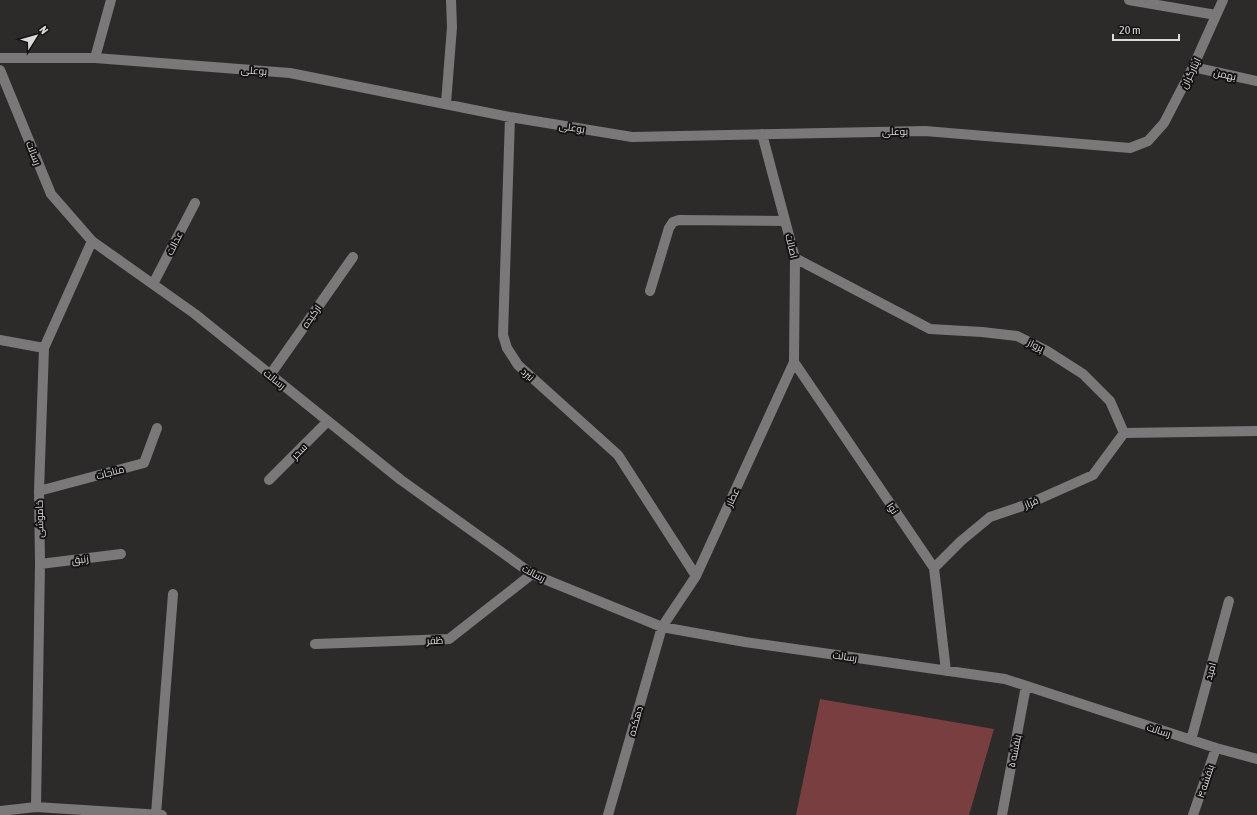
<svg xmlns="http://www.w3.org/2000/svg" width="1257" height="815" font-family="'Asap Condensed',Cairo,sans-serif">
  <style>
    .green { fill: #783e40 }
    .lines { fill: none; stroke-linecap: round; stroke-linejoin: round }
    .minor { stroke: #7a7878; stroke-width: 10 }
    .labels { text-anchor: middle; stroke-width: 4; stroke-linejoin: round; paint-order: stroke }
    .street-label { font-size: 10px; fill: #dbd9d9; stroke: #141313 }
  </style>
  <rect width="100%" height="100%" fill="#2d2a2a"/>
  <path class="green" d="M820,699L994,729L969,815H796Z"/>
  <g class="lines">
    <path class="minor" d="M1129,0L1216,15
      M0,58H95L290,73L510,117L632,137L925,131L1130,148L1148,141L1164,123L1193,67L1223,0
      M95,58L111,0
      M1193,67L1257,81
      M0,70L51,194L92,241L195,314L401,480L532,574L662,627L745,642L1005,679L1216,748L1257,759
      M446,103L452,27L451,0
      M510,117L503,335L507,348L518,365L618,455L696,576
      M795,258L930,329L982,332L1017,336L1047,351L1083,374L1110,401L1124,433L1257,431
      M153,284L195,203
      M650,291L669,228L673,222L679,220L785,221
      M0,340L44,348
      M794,362L934,568L946,671
      M270,375L353,257
      M269,480L328,421
      M39,491L144,463L157,428
      M40,564L121,554
      M934,568L961,541L990,517L1028,504L1093,475L1124,433
      M315,644L449,639L532,574
      M1191,740L1229,601
      M36,807L40,564L39,491L44,348L92,241
      M0,811L36,807L162,815
      M156,814L173,594
      M608,815L662,627L696,576L794,362L795,258L762,134
      M1002,815L1026,686
      M1193,815L1216,748"/>
  </g>
  <g class="labels">
    <g class="street-label">
      <text transform="translate(254 70) rotate(4)" y="4">بوعلی</text>
      <text transform="translate(1190 73) rotate(-64)" y="4">ایثارگران</text>
      <text transform="translate(1225 74) rotate(12)" y="4">بهمن</text>
      <text transform="translate(572 127) rotate(9)" y="4">بوعلی</text>
      <text transform="translate(895 131) rotate(-1)" y="4">بوعلی</text>
      <text transform="translate(34 153) rotate(68)" y="4">رسالت</text>
      <text transform="translate(174 243) rotate(-63)" y="4">عدالت</text>
      <text transform="translate(792 246) rotate(77)" y="4">اصالت</text>
      <text transform="translate(311 316) rotate(-55)" y="4">ارکیده</text>
      <text transform="translate(1036 345) rotate(26)" y="4">پرواز</text>
      <text transform="translate(528 374) rotate(42)" y="4">نبرد</text>
      <text transform="translate(275 379) rotate(39)" y="4">رسالت</text>
      <text transform="translate(299 451) rotate(-45)" y="4">سحر</text>
      <text transform="translate(110 472) rotate(-15)" y="4">مناجات</text>
      <text transform="translate(732 497) rotate(-65)" y="4">عطار</text>
      <text transform="translate(1031 502) rotate(-22)" y="4">فراز</text>
      <text transform="translate(893 508) rotate(56)" y="4">نوا</text>
      <text transform="translate(39 519) rotate(-91)" y="4">خاموشی</text>
      <text transform="translate(80 559) rotate(-7)" y="4">زنبق</text>
      <text transform="translate(534 573) rotate(28)" y="4">رسالت</text>
      <text transform="translate(435 640) rotate(-2)" y="4">ظفر</text>
      <text transform="translate(845 656) rotate(8)" y="4">رسالت</text>
      <text transform="translate(1210 671) rotate(-75)" y="4">امید</text>
      <text transform="translate(635 721) rotate(-74)" y="4">دهکده</text>
      <text transform="translate(1159 730) rotate(18)" y="4">رسالت</text>
      <text transform="translate(1014 751) rotate(-79)" y="4">بنفشه ۵</text>
      <text transform="translate(1205 781) rotate(-72)" y="4">بنفشه ۴</text>
    </g>
  </g>
  <g transform="translate(36 36) rotate(53)" stroke="#141313" stroke-width="3" paint-order="stroke">
  <path d="M0-3L7 15L0 10L-7 15Z" fill="#dbd9d9"/>
  <text y="-6" font-size="11" font-weight="bold" text-anchor="middle" fill="#dbd9d9">N</text>
  </g>
  <path d="M1113 34v6h66v-6" fill="none" stroke="#dbd9d9" stroke-width="2"/>
  <text x="1119" y="34" font-size="12" fill="#dbd9d9" stroke="#141313" stroke-width="3" paint-order="stroke">20 m</text>
</svg>
